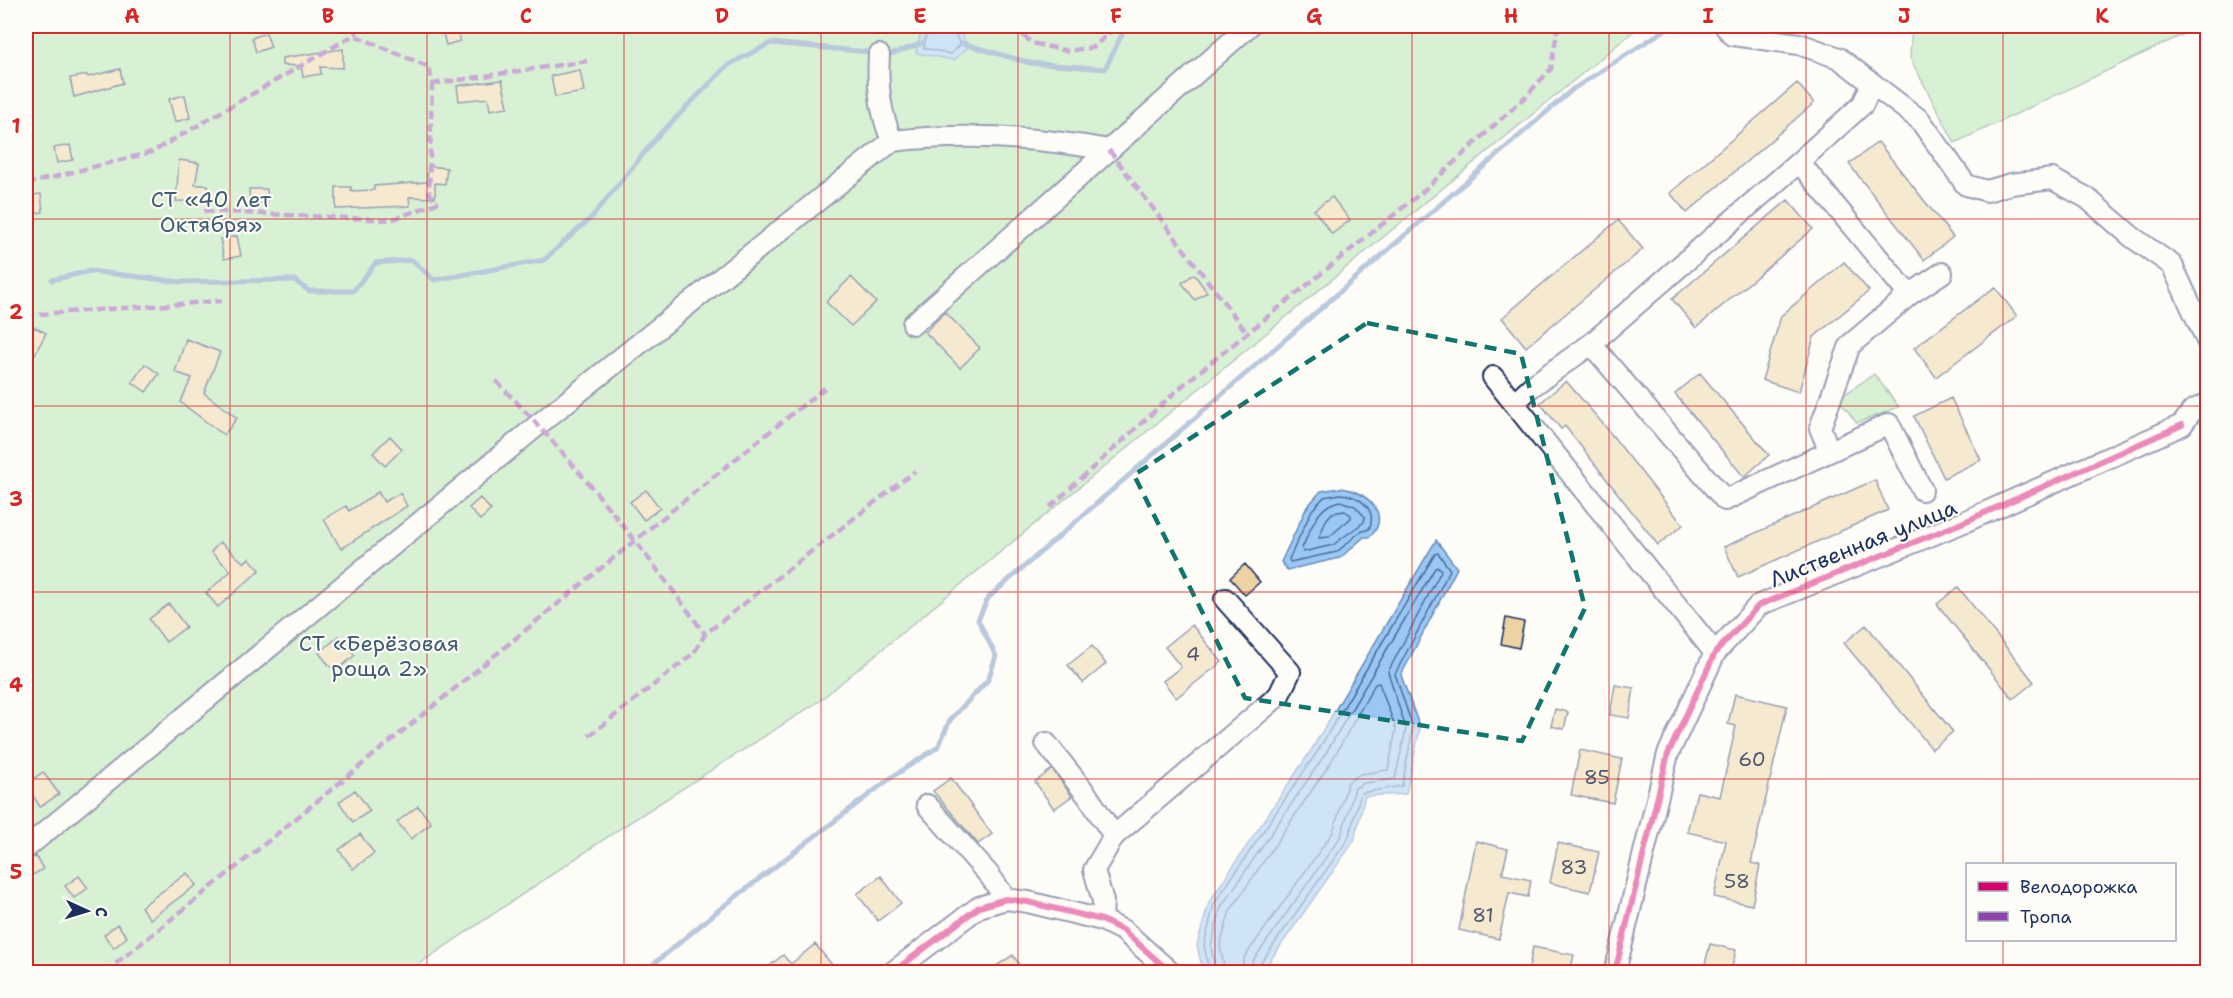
<svg xmlns="http://www.w3.org/2000/svg" width="2233" height="998" font-family="'Shantell Sans',sans-serif">
  <style>
    .green { fill: #abe3a7; stroke: #638982; stroke-width: 1.5 }
    .water { fill: #99c8f5; stroke: #678bb9; stroke-width: 1.5 }
    .lines { fill: none; stroke-linecap: round; stroke-linejoin: round }
    .shore { stroke: #4d6c9a; stroke-width: 1.5 }
    .stream { stroke: #678bb9; stroke-width: 5 }
    .building { fill: #ecd3a1; stroke: #1b2f5e; stroke-width: 1.5 }
    .minor-casing { stroke: #1b2f5e; stroke-width: 24 }
    .minor { stroke: #fdfcf7; stroke-width: 20 }
    .quiet { stroke: #8e44ad; stroke-width: 4.5; stroke-dasharray: 9 4.5; stroke-linecap: butt }
    .cycleway-casing { stroke: #fdfcf7; stroke-width: 10 }
    .cycleway { stroke: #d6006c; stroke-width: 6 }
    .marked { fill: none; stroke: #0f766e; stroke-width: 4.5; stroke-dasharray: 12 8; stroke-linejoin: round }
    .grid { fill: none; stroke: #d62828; stroke-width: 1.5; stroke-opacity: 0.55 }
    .labels { text-anchor: middle; stroke-width: 4.5; stroke-linejoin: round; paint-order: stroke }
    .number-label { font-size: 20px; fill: #4f586f }
    .park-label { font-size: 22px; fill: #3f5c70; stroke: #fdfcf7 }
    .street-label { font-size: 22px; fill: #1b2f5e; stroke: #fdfcf7 }
    .neatline { fill: none; stroke: #d62828; stroke-width: 2 }
    .grid-label { font-size: 20px; text-anchor: middle; font-weight: bold; fill: #d62828 }
  </style>
  <rect width="100%" height="100%" fill="#fdfcf7"/>
  <filter id="ink" filterUnits="userSpaceOnUse"><feTurbulence type="fractalNoise" baseFrequency=".0167" numOctaves="2"/><feDisplacementMap in="SourceGraphic" scale="12" xChannelSelector="R" yChannelSelector="G"/><feConvolveMatrix kernelMatrix="1 2 1 2 8 2 1 2 1" color-interpolation-filters="sRGB"/></filter>
  <g filter="url(#ink)">
    <path class="green" d="M26,26H1640L818,702L624,826L407,972H26Z
      M1912,26H2201L1955,143L1910,58Z
      M1874,374L1899,407L1857,423L1838,399Z"/>
    <path class="water" d="M922,26H957L968,47L954,60L916,53Z
      M1340,488C1365,490 1393,514 1370,537H1364L1340,558L1287,570L1281,562L1307,507L1321,491Z
      M1436,540L1457,568L1401,675L1420,728L1406,794L1365,796L1354,841L1262,972H1203L1197,945L1209,902L1312,749Z"/>
    <g class="lines">
      <path class="shore" d="M927,26L924,48L951,54L960,45L952,26
        M1340,494C1359,495 1378,509 1369,529L1360,532L1337,552L1290,562L1289,559L1312,510L1324,497Z
        M1340,501L1355,506L1365,517L1364,522L1333,545L1303,552L1302,548C1311,529 1317,505 1340,501Z
        M1345,511L1351,515V518L1329,537L1319,538L1326,520L1332,513Z
        M1209,972L1204,945L1214,904L1317,752L1435,554L1438,553L1450,570L1395,674L1413,728L1402,786L1361,793L1348,839L1258,967L1257,972
        M1216,972L1211,946L1221,907L1324,756L1435,568L1439,567L1441,571L1388,672L1406,729L1395,779L1364,783L1355,788L1341,836L1252,962L1250,972
        M1225,972L1220,946L1230,911L1331,762L1375,684L1379,683L1396,729L1388,770L1360,774L1348,782L1333,832L1244,958L1241,972"/>
      <path class="stream" d="M961,43L1030,63L1105,69L1126,26
        M52,280L90,271L181,282L294,280L309,291H353L376,263L412,260L434,280L544,260L592,217L657,137L728,65L771,43L891,54L923,43
        M644,972L720,909L892,777L938,747L950,720L988,680L996,656L978,620L988,598L1573,89L1671,26"/>
    </g>
    <path class="building" d="M441,26H455L460,41L446,45Z
      M266,33L271,47L256,52L252,38Z
      M343,49V68L320,67L321,74L303,77L301,66L282,65V58Z
      M120,69L123,83L74,97L70,78L87,75L88,77Z
      M580,70L584,92L555,97L551,76Z
      M502,80L508,107L490,110L488,98L459,101L457,86Z
      M1797,83L1814,103L1687,213L1670,193Z
      M185,95L190,118L175,122L169,99Z
      M1878,142L1953,237L1924,260L1849,164Z
      M70,145L73,160L57,163L54,148Z
      M179,160L199,163L195,185H208V202L176,201Z
      M428,166L447,168L445,184L435,183V198L409,197L410,206L336,209V187H351V191L374,190V186L427,182Z
      M249,189H267V203L250,204Z
      M41,194L43,212L26,214V196Z
      M1332,197L1350,220L1332,234L1314,210Z
      M1788,200L1813,229L1696,328L1672,299Z
      M1618,220L1643,249L1526,347L1502,318Z
      M237,236L241,256L224,259L220,239Z
      M1844,262L1869,291L1814,337L1799,392L1762,380L1781,316Z
      M1194,274L1207,292L1195,300L1182,283Z
      M851,277L876,302L851,326L826,302Z
      M1995,287L2017,316L1936,377L1914,348Z
      M945,312L980,348L960,368L925,332Z
      M34,327L46,333L35,354L26,349V343Z
      M186,339L220,352L204,393L237,418L224,435L180,402L192,378L175,372Z
      M145,364L159,374L146,392L132,382Z
      M1700,373L1769,455L1744,477L1675,394Z
      M1566,381L1604,425L1683,525L1658,545L1565,426L1561,429L1540,403Z
      M1951,398L1981,460L1944,478L1914,416Z
      M390,436L402,449L385,466L373,453Z
      M1875,480L1888,510L1738,577L1724,547Z
      M646,490L660,508L644,520L630,502Z
      M378,492L384,502L400,493L407,506L341,549L324,519L346,506L349,511Z
      M480,498L491,510L480,520L469,508Z
      M220,542L244,563L249,558L260,570L218,607L206,593L231,571L211,552Z
      M1245,564L1260,582L1245,595L1230,578Z
      M1958,587L2034,682L2013,699L1937,604Z
      M169,604L186,627L166,642L149,619Z
      M1506,618L1524,622L1519,648L1501,644Z
      M1192,625L1222,662L1176,698L1163,681L1181,667L1165,647Z
      M1866,625L1953,732L1932,749L1844,643Z
      M339,636L355,655L335,672L319,653Z
      M1092,646L1106,664L1083,683L1068,665Z
      M1615,685L1634,688L1629,718L1610,715Z
      M1735,694L1787,706L1751,863L1760,865L1752,905L1714,897L1726,841L1687,832L1697,792L1720,797L1736,726L1728,724Z
      M1555,709L1568,712L1564,729L1551,726Z
      M1580,750L1622,759L1613,803L1571,795Z
      M1052,769L1072,796L1054,809L1035,782Z
      M43,772L59,794L40,807L26,784Z
      M951,778L992,834L978,844L933,791Z
      M355,790L370,811L353,822L339,802Z
      M418,806L431,823L411,839L397,822Z
      M360,834L374,853L353,869L339,850Z
      M1476,841L1508,849L1502,874L1531,880L1528,897L1509,893L1499,939L1459,930Z
      M1558,843L1599,852L1590,892L1550,883Z
      M36,856L43,869L31,876L26,861Z
      M187,873L196,885L150,919L141,907Z
      M79,876L88,888L74,898L65,886Z
      M881,876L901,903L878,921L857,894Z
      M117,924L127,937L114,948L104,935Z
      M815,944L838,972H762L783,955L791,964Z
      M1710,944L1736,950L1731,972H1703Z
      M1533,947L1574,955L1570,972H1528Z
      M1013,955L1024,972H987Z"/>
    <g class="lines">
      <g class="minor-casing">
        <path id="minor" d="M1725,26L1733,35L1799,44L1839,58L1920,120L1966,185L1987,191L2011,184L2052,179L2087,198L2132,237L2172,265L2208,343
          M879,55C877,87 880,111 892,141
          M1799,162L1909,295
          M913,324L1249,26
          M1591,344L1725,500L1889,424L1922,490
          M1493,377L1715,653
          M1514,403L1531,387L1591,344L1799,162L1863,104L1872,83
          M1829,450L1820,428L1850,345L1909,295L1942,273
          M1046,743L1087,795L1114,836
          M927,805L990,876L1006,899
          M26,848L539,424L892,141C963,133 1038,137 1109,150
          M1102,920L1103,901L1094,870L1114,836L1279,695L1290,672L1225,599
          M893,972L979,907L1006,899L1028,902L1102,920L1124,931L1170,972
          M1615,972L1668,754L1715,653L1759,605L1964,522L2182,425L2192,411L2208,403"/>
      </g>
      <use href="#minor" class="minor"/>
      <path class="quiet" d="M1013,26L1032,43L1068,51L1094,47L1116,26
        M432,84L587,61
        M1109,150L1247,333
        M26,184L152,152L354,35L361,26
        M204,211L391,220L437,203L429,193L432,84L429,67L354,35
        M26,315L222,301
        M496,381C573,459 640,545 705,634
        M1050,507L1183,385L1421,193L1526,96L1551,69L1558,26
        M589,736L694,653L705,634L915,471
        M105,972C348,780 583,579 826,387"/>
      <g class="cycleway-casing">
        <path id="cycleway" d="M893,972L979,907L1006,899L1028,902L1102,920L1124,931L1170,972
          M1615,972L1668,754L1715,653L1759,605L1964,522L2182,425"/>
      </g>
      <use href="#cycleway" class="cycleway"/>
    </g>
  </g>
  <path d="M0 0H2233V998H0ZM1367,323L1521,354L1585,608L1522,741L1245,698L1134,475Z" fill="#fdfcf7" fill-opacity=".55" fill-rule="evenodd"/>
  <path class="marked" d="M1367,323L1521,354L1585,608L1522,741L1245,698L1134,475Z"/>
  <path class="grid" d="M230,26V972M427,26V972M624,26V972M821,26V972M1018,26V972M1215,26V972M1412,26V972M1609,26V972M1806,26V972M2003,26V864M26,219H2208M26,406H2208M26,592H2208M26,779H2208M2003,940V972"/>
  <g class="labels">
    <g class="number-label">
      <text x="1193" y="661">4</text>
      <text x="1752" y="766">60</text>
      <text x="1597" y="784">85</text>
      <text x="1574" y="874">83</text>
      <text x="1737" y="888">58</text>
      <text x="1483" y="922">81</text>
    </g>
    <g class="park-label">
      <text x="211" y="207">СТ «40 лет<tspan x="211" dy="25">Октября»</tspan></text>
      <text x="379" y="651">СТ «Берёзовая<tspan x="379" dy="25">роща 2»</tspan></text>
    </g>
    <g class="street-label">
      <text transform="translate(1863 543) rotate(-22)" y="8">Лиственная улица</text>
    </g>
  </g>
  <rect width="2233" height="998" fill="none" stroke="#fdfcf7" stroke-width="66"/>
  <rect x="1966" y="863" width="210" height="78" fill="#fdfcf7" stroke="#a3aaba" stroke-width="1.5"/>
  <rect x="1978" y="882" width="30" height="9" fill="#d6006c" stroke="#a3aaba" stroke-width="1.5"/>
  <text x="2020" y="893" font-size="18" fill="#1b2f5e">Велодорожка</text>
  <rect x="1978" y="912" width="30" height="9" fill="#8e44ad" stroke="#a3aaba" stroke-width="1.5"/>
  <text x="2020" y="923" font-size="18" fill="#1b2f5e">Тропа</text>
  <g transform="translate(87 911) rotate(94)" stroke="#fdfcf7" stroke-width="4.5" paint-order="stroke">
  <path d="M0-4.5L10 22L0 15L-10 22Z" fill="#1b2f5e"/>
  <text y="-9" font-size="16" font-weight="bold" text-anchor="middle" fill="#1b2f5e">С</text>
  </g>
  <rect x="33" y="33" width="2167" height="932" class="neatline"/>
  <g class="grid-label">
    <text x="132" y="23">A</text>
    <text x="328" y="23">B</text>
    <text x="526" y="23">C</text>
    <text x="722" y="23">D</text>
    <text x="920" y="23">E</text>
    <text x="1116" y="23">F</text>
    <text x="1314" y="23">G</text>
    <text x="1511" y="23">H</text>
    <text x="1708" y="23">I</text>
    <text x="1904" y="23">J</text>
    <text x="2102" y="23">K</text>
    <text x="16" y="133">1</text>
    <text x="16" y="319">2</text>
    <text x="16" y="506">3</text>
    <text x="16" y="692">4</text>
    <text x="16" y="879">5</text>
  </g>
</svg>
